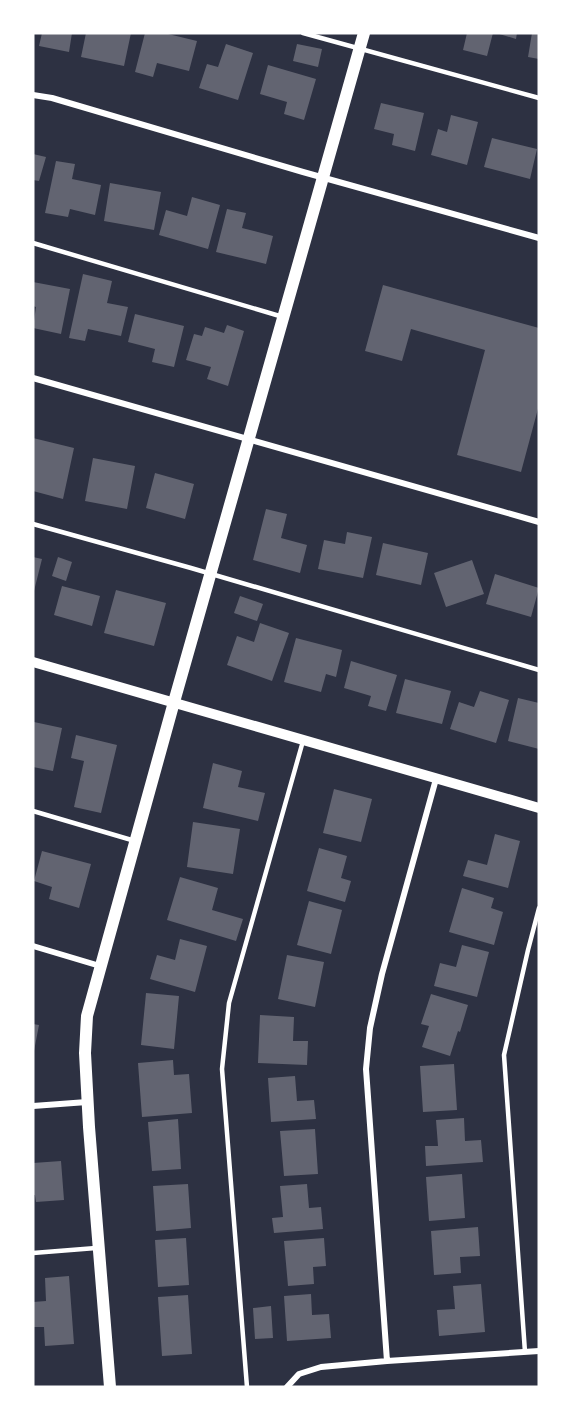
<svg xmlns="http://www.w3.org/2000/svg" width="572" height="1420" font-family="Karla,sans-serif">
  <style>
    .building { fill: #626471 }
    .lines { fill: none; stroke-linecap: round; stroke-linejoin: round }
    .service { stroke: #fff; stroke-width: 4.5 }
    .minor { stroke: #fff; stroke-width: 6 }
    .tertiary { stroke: #fff; stroke-width: 10 }
    .secondary { stroke: #fff; stroke-width: 12 }
  </style>
  <rect width="100%" height="100%" fill="#2d3142"/>
  <path class="building" d="M42,33H72L69,52L39,46Z
    M86,33H131L124,66L81,57Z
    M145,33H164L197,41L189,71L157,63L153,77L135,72Z
    M467,33H493L487,56L463,50Z
    M496,33H517L516,39Z
    M532,33H539V59L528,57Z
    M226,44L253,53L238,100L199,88L207,64L218,67Z
    M297,44L322,49L318,67L293,61Z
    M268,65L316,79L304,120L284,114L287,102L260,94Z
    M381,103L424,113L415,151L392,145L394,134L374,129Z
    M451,115L478,122L467,165L431,155L438,129L447,132Z
    M492,138L537,149L530,179L484,167Z
    M33,154L46,157L39,181L33,180Z
    M56,161L75,164L72,179L101,185L95,215L70,209L68,217L45,213Z
    M110,183L161,192L154,230L104,221Z
    M192,197L220,205L208,249L159,235L166,210L187,216Z
    M227,209L246,213L242,228L273,236L266,264L216,252Z
    M83,274L112,281L107,303L128,307L121,336L88,329L85,341L69,338Z
    M33,282L70,289L61,334L33,328L36,307L33,306Z
    M383,285L539,328V405L521,472L457,455L485,350L411,329L402,361L365,351Z
    M135,314L184,326L174,367L152,362L155,349L128,342Z
    M227,325L244,331L228,386L207,379L211,367L186,360L194,334L202,336L205,327L224,333Z
    M33,438L74,448L63,499L33,491Z
    M93,458L135,466L127,509L85,501Z
    M155,473L194,484L185,519L146,508Z
    M266,509L287,514L281,538L307,545L300,573L253,560Z
    M347,532L372,537L363,578L318,569L324,540L345,544Z
    M383,543L428,553L421,585L376,575Z
    M33,557L42,559L34,591H33Z
    M58,557L72,562L66,581L52,576Z
    M472,560L484,594L446,607L434,573Z
    M495,574L539,588L531,617L486,604Z
    M62,586L100,596L92,626L54,615Z
    M116,590L166,603L154,646L104,633Z
    M240,596L263,604L257,621L234,613Z
    M260,623L289,633L272,681L227,665L237,636L254,642Z
    M296,638L342,650L336,677L326,674L321,692L284,682Z
    M351,661L397,675L386,711L368,706L371,696L344,688Z
    M405,679L451,691L442,724L396,713Z
    M480,691L509,700L496,743L450,729L459,702L474,707Z
    M518,698L539,703V749L508,741Z
    M34,722L62,728L53,771L33,767Z
    M76,735L117,745L101,813L74,807L84,761L71,758Z
    M213,763L242,771L238,787L265,793L258,821L203,808Z
    M334,789L372,799L361,842L323,833Z
    M193,822L240,829L233,874L187,867Z
    M495,834L520,841L508,888L463,876L468,860L487,865Z
    M319,848L347,856L341,878L351,881L345,902L307,891Z
    M42,851L91,864L79,908L49,899L52,887L34,881Z
    M180,877L218,888L212,910L243,919L236,941L167,920Z
    M462,888L494,898L491,908L503,912L494,945L449,932Z
    M309,901L342,910L331,954L297,945Z
    M180,939L207,946L195,992L150,979L157,955L175,960Z
    M462,945L489,952L477,997L434,986L440,963L456,967Z
    M287,955L324,962L315,1007L278,999Z
    M146,993L179,996L174,1049L141,1045Z
    M431,994L468,1005L460,1032L458,1031L450,1056L422,1047L429,1026L421,1024Z
    M260,1015L294,1017L293,1041H308L307,1065L258,1063Z
    M33,1024L39,1025L34,1051H33Z
    M173,1060L174,1075L189,1074L192,1113L142,1117L138,1063Z
    M454,1064L457,1110L423,1112L420,1066Z
    M295,1076L297,1101L314,1100L316,1119L271,1122L268,1078Z
    M464,1118L465,1141L481,1140L483,1162L426,1166L425,1146H438L436,1120Z
    M178,1119L181,1169L152,1171L148,1122Z
    M315,1129L318,1174L284,1176L280,1131Z
    M61,1161L64,1200L36,1202L35,1195H33V1163Z
    M462,1174L465,1218L429,1221L426,1177Z
    M188,1184L191,1228L156,1231L153,1186Z
    M307,1184L309,1208L321,1207L323,1229L274,1233L272,1218L283,1217L280,1186Z
    M478,1227L480,1256L460,1257L461,1273L434,1275L431,1231Z
    M186,1238L189,1285L158,1287L155,1240Z
    M324,1238L326,1266L313,1267L314,1284L288,1286L284,1241Z
    M69,1276L74,1344L45,1346L44,1327H33V1302L46,1301L45,1278Z
    M481,1284L485,1332L439,1336L437,1310L455,1309L453,1286Z
    M311,1294L312,1315L329,1314L331,1338L287,1341L284,1296Z
    M188,1295L192,1354L162,1356L158,1297Z
    M271,1306L273,1338L255,1339L253,1308Z"/>
  <g class="lines">
    <path class="service" d="M303,33L539,98
      M33,243L283,317
      M33,524L191,568L539,670
      M33,811L135,841
      M33,1253L96,1248
      M525,1352L504,1055L528,950L539,908
      M247,1387L222,1069L229,1003L303,741"/>
    <path class="minor" d="M33,95L52,98L303,172L539,238
      M33,378L539,522
      M33,946L100,966
      M33,1106L87,1102
      M387,1361L366,1069L370,1028L382,974L436,779
      M287,1387L299,1374L321,1367L387,1361L539,1351"/>
    <path class="tertiary" d="M33,662L539,808"/>
    <path class="secondary" d="M110,1387L89,1127L85,1053L87,1016L174,702L364,33"/>
  </g>
  <rect width="572" height="1420" fill="none" stroke="#ffffff" stroke-width="69"/>
</svg>
